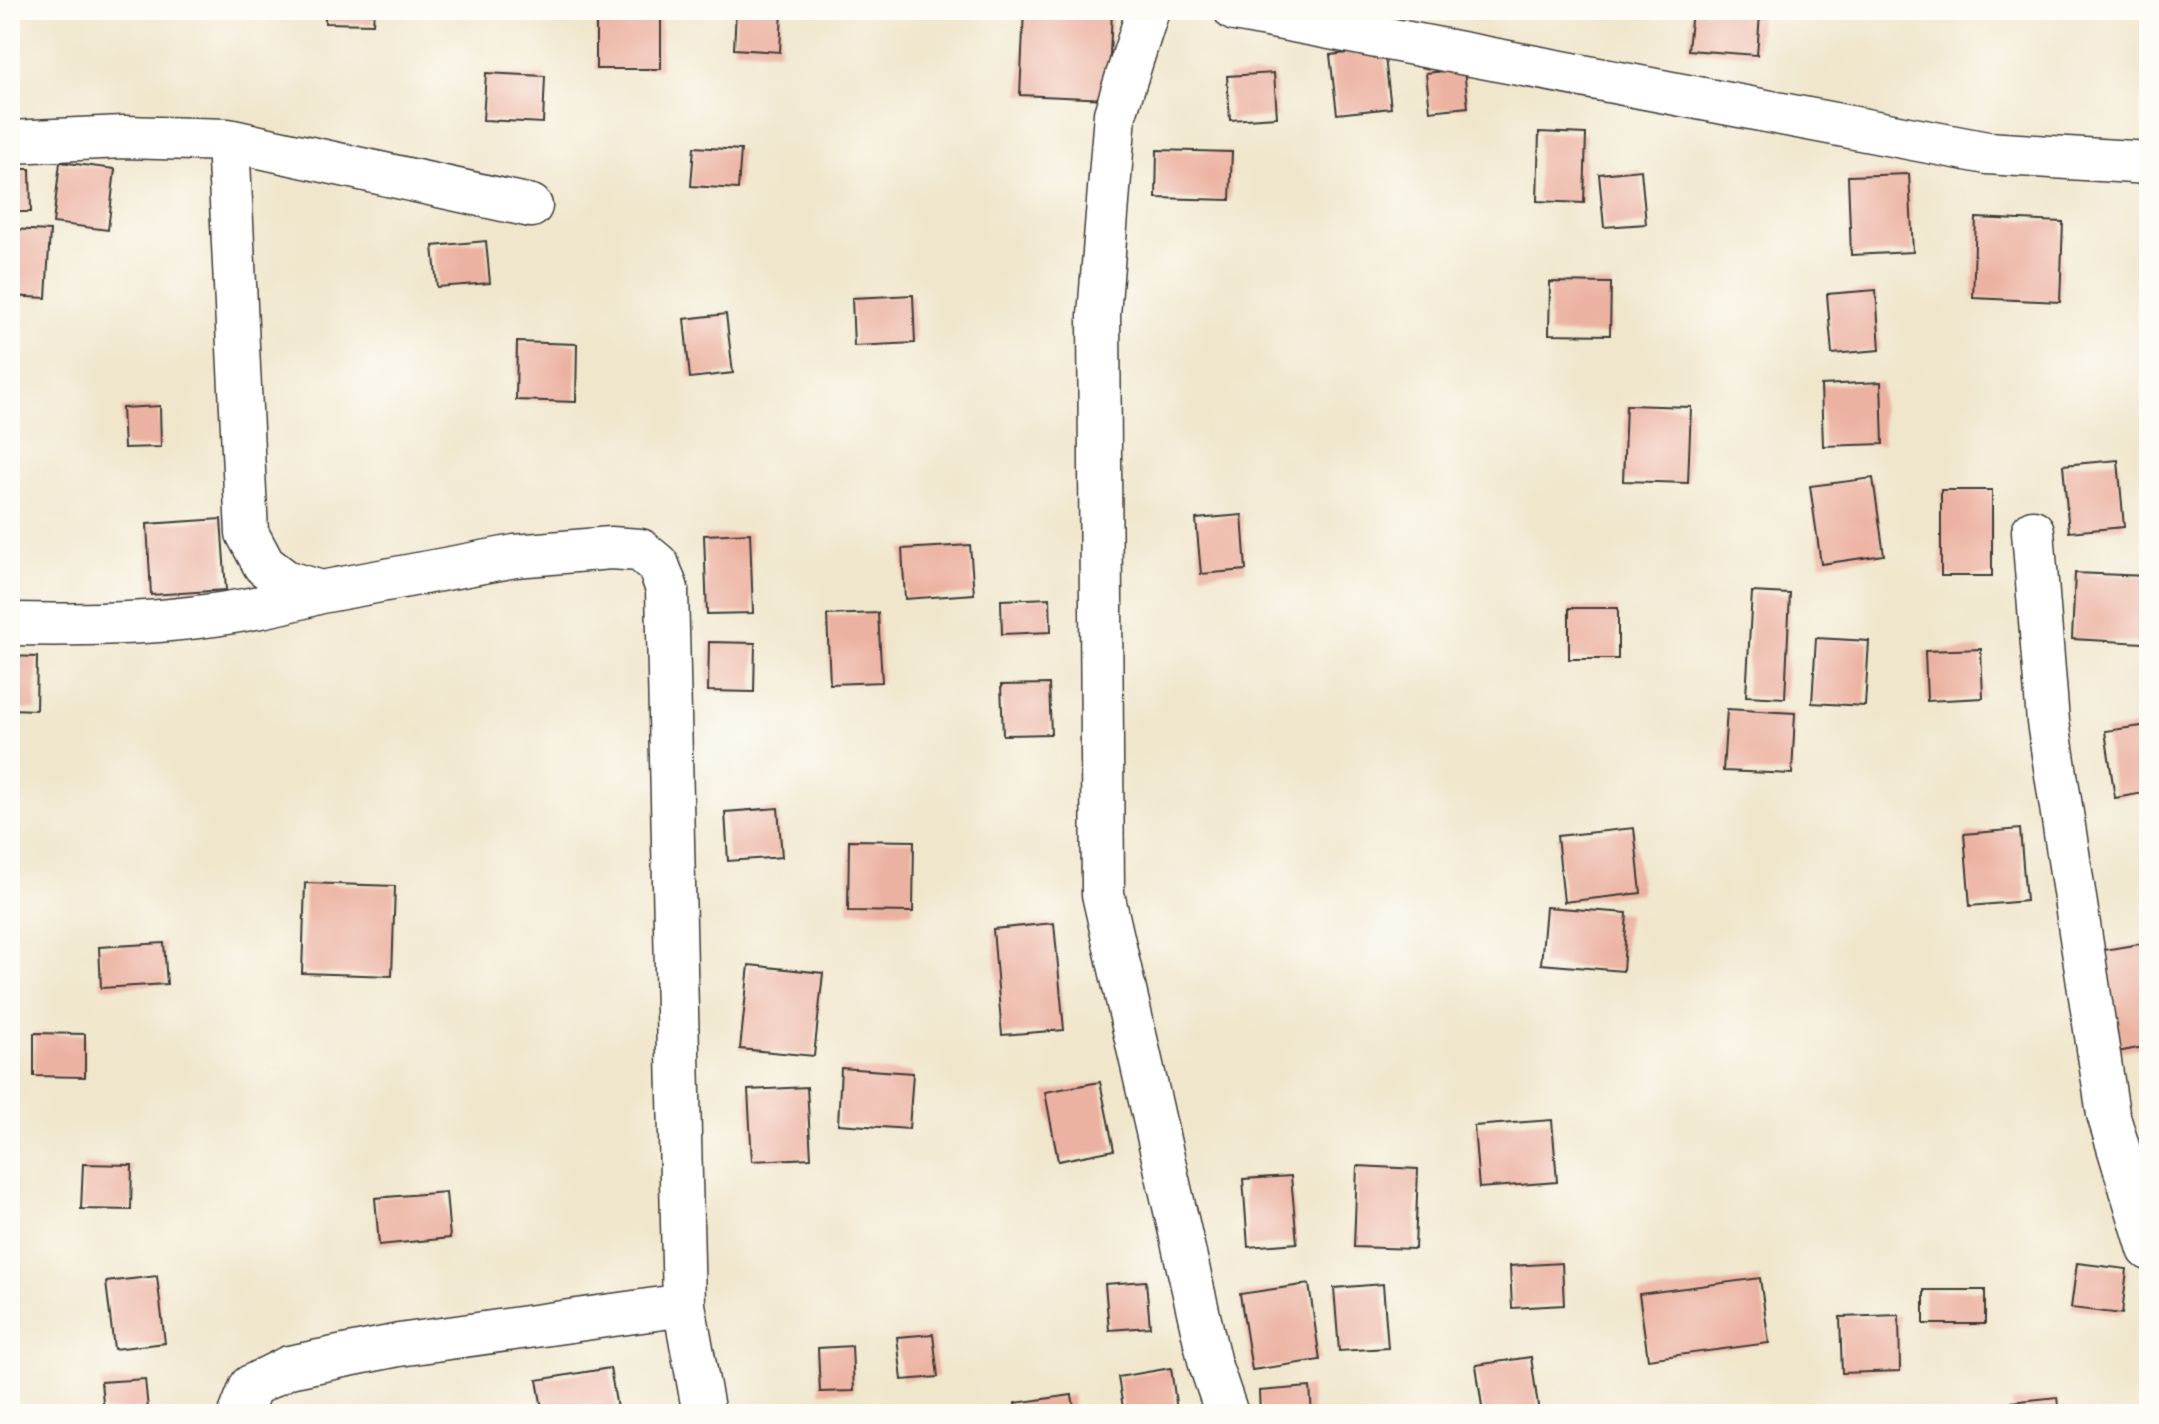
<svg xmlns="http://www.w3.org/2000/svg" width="2159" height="1424" font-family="'IM FELL Great Primer',serif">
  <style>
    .building { fill: #ecb2a1 }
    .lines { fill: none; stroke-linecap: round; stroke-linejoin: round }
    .street-casing { stroke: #3c3a36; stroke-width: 45 }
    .street { stroke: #fff; stroke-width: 42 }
  </style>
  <rect width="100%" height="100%" fill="#fdfcf7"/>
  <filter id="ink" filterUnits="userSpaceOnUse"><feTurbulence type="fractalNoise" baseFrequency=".0125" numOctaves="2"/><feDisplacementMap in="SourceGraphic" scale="16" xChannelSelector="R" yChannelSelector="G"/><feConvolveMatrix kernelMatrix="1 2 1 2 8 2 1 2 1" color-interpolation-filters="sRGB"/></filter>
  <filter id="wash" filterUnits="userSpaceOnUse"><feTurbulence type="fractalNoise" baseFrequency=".006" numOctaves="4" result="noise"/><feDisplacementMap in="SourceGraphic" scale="32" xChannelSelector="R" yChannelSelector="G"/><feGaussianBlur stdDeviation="1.8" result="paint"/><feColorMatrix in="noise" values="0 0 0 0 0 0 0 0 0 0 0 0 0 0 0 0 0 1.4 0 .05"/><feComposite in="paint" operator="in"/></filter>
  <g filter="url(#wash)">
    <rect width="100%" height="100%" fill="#f0e6cc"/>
    <g id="blocks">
      <path class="building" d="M325,10H374L373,24L325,23Z
        M736,10H782L780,52L734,49Z
        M1024,10H1112L1108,99L1020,95Z
        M1692,10L1760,14L1757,55L1688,50Z
        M596,18H661V69H596Z
        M1384,49L1391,108L1337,114L1330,55Z
        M1464,69L1468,107L1430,111L1426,73Z
        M486,73L545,76L543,123L483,120Z
        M1274,73L1277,117L1230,120L1227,76Z
        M1539,132L1586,134L1584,203L1537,201Z
        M694,147L741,150L738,189L691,186Z
        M1157,150L1232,152L1230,200L1156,198Z
        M60,162L115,169L108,230L53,223Z
        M10,169H30L31,212H10Z
        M1641,170L1646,224L1604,227L1599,174Z
        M1909,174L1913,252L1851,255L1848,176Z
        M1976,218L2063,222L2060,302L1973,298Z
        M10,229L50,231L46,298L10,296Z
        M486,241L490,283L437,287L433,246Z
        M1550,282L1611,283L1610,335L1549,334Z
        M1876,290L1880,350L1832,354L1827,294Z
        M913,295L915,343L854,346L852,298Z
        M726,314L733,373L690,378L684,319Z
        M517,342L577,344L576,402L516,400Z
        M1881,382L1883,444L1823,446L1821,385Z
        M1626,405L1691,407L1688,483L1623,481Z
        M160,406L161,447L124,448L122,408Z
        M2118,460L2124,527L2069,532L2063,465Z
        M1873,478L1884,555L1821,564L1810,486Z
        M1941,490H1992V576H1941Z
        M1242,515L1246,570L1201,574L1196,519Z
        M221,519L226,590L151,595L147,524Z
        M750,533L753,613L707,614L704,535Z
        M970,545L974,594L905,599L902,549Z
        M2075,573L2146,576L2143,643L2072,639Z
        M1752,592L1790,594L1785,698L1746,696Z
        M1050,598L1051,632L1002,634L1001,600Z
        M1569,608H1618V659H1569Z
        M878,613L882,682L830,684L827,615Z
        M1816,638L1869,641L1865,706L1812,703Z
        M709,642L755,643L754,692L708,691Z
        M1981,649L1983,698L1927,701L1925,651Z
        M10,656L37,657L36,710L10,709Z
        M1049,684L1051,734L1003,735L1001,685Z
        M1727,709L1795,713L1792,774L1723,771Z
        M2149,725V792L2115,798L2105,731Z
        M778,808L782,857L728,861L725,812Z
        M1634,828L1641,893L1564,902L1557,836Z
        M2020,829L2026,901L1970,906L1964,834Z
        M849,840L914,841L913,912L848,911Z
        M305,883L395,886L392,976L302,973Z
        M1546,907L1627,913L1623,971L1541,964Z
        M1054,923L1064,1030L1002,1035L993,929Z
        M164,943L167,984L101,988L99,947Z
        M2146,943L2149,1046L2117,1052L2098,951Z
        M749,965L823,973L814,1056L740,1049Z
        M34,1033L85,1034V1077L34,1076Z
        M841,1068L913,1073L909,1129L838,1124Z
        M1100,1082L1114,1150L1058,1161L1045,1092Z
        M807,1087L811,1158L752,1161L748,1090Z
        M1552,1120L1557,1182L1479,1188L1474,1126Z
        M83,1164L132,1165L131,1210L81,1209Z
        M1357,1166L1418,1169L1415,1249L1354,1247Z
        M1291,1176L1297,1243L1248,1247L1243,1179Z
        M446,1192L450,1238L379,1245L375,1198Z
        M1562,1263L1564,1305L1512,1308L1510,1266Z
        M2077,1263L2127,1269L2122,1314L2071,1308Z
        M157,1276L165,1343L114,1349L106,1282Z
        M1760,1278L1769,1343L1648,1359L1639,1294Z
        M1146,1281L1150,1327L1109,1330L1105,1284Z
        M1309,1284L1320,1360L1252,1370L1240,1294Z
        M1383,1284L1388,1348L1339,1351L1334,1288Z
        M1924,1290H1985V1324H1924Z
        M1899,1315L1900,1371L1842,1373L1840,1317Z
        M933,1334L938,1377L902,1380L897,1337Z
        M852,1346L854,1391L820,1392L818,1348Z
        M1531,1357L1539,1413L1483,1414L1476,1365Z
        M610,1368L618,1414H543L537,1380Z
        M1171,1368L1177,1410L1124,1414L1118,1377Z
        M145,1379L148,1409L104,1412L101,1382Z
        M1310,1387L1312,1414H1260L1259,1391Z
        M1072,1395L1075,1414H1016L1015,1403Z
        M2057,1397L2059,1414H2014L2012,1402Z"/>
    </g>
  </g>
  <g filter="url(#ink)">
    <use href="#blocks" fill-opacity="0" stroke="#3c3a36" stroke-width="2"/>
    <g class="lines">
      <g class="street-casing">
        <path id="street" d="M1148,10L1115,114L1099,315L1103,894L1210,1364L1227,1414
          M1235,10L1987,153L2149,163
          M228,140L531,206
          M10,142L124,137L228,140L247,533L264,565L285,581L321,592L515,556L611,548L640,550L658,565L667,589L684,1305L704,1414
          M2033,531L2048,722L2108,1114L2149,1249
          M10,624C118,626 216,623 321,592
          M240,1414L251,1386L289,1367L399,1345L684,1305"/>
      </g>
      <use href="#street" class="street"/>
    </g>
  </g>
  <rect width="2159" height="1424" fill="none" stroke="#fdfcf7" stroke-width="40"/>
</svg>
